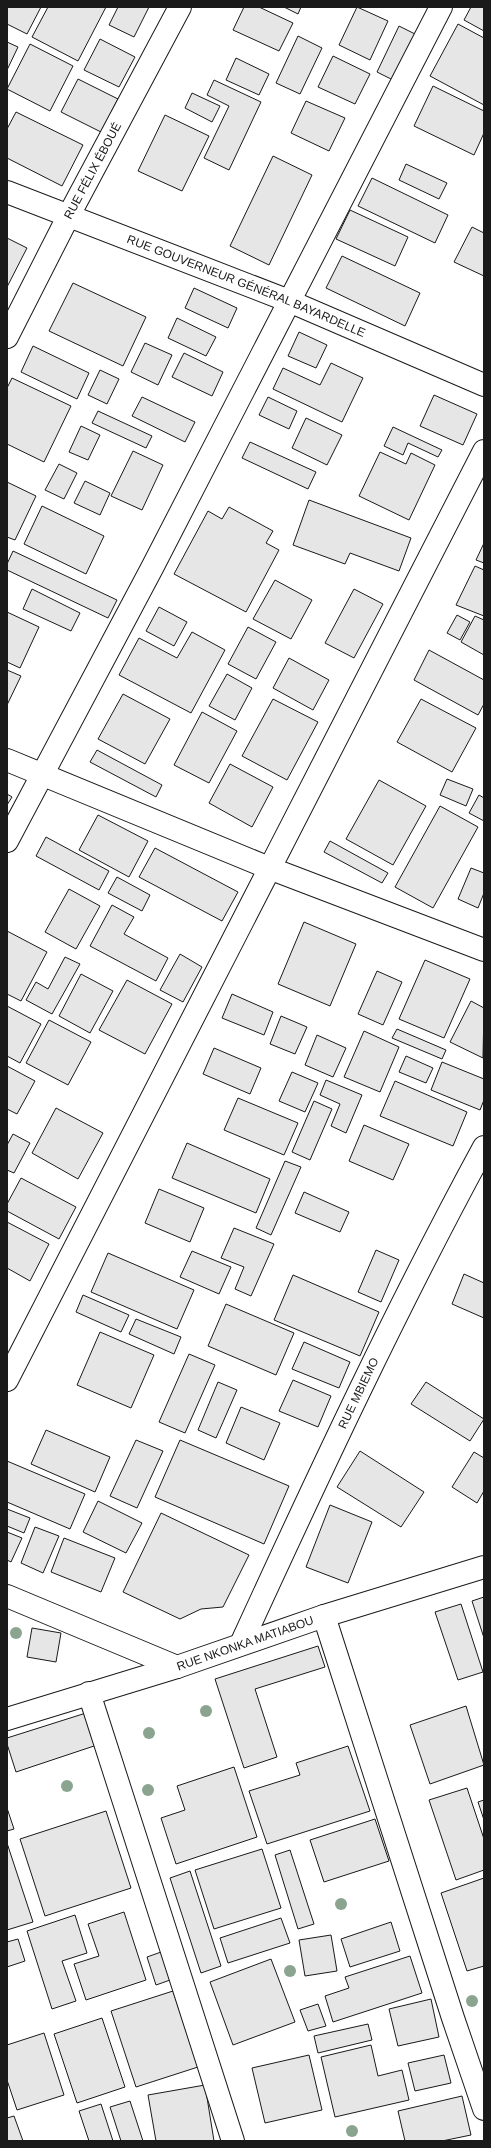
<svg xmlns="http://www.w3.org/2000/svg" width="491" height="2148" font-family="Helvetica,sans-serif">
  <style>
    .building { fill: #e6e6e6; stroke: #1a1a1a }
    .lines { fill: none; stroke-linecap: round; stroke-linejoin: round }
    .minor-casing { stroke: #1a1a1a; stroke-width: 24 }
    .minor { stroke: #fff; stroke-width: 22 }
    .tree { fill: #8aa48f }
    .labels { text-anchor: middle; stroke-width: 3; stroke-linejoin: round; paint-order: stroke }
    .street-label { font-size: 12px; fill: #1a1a1a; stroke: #fff }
  </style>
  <rect width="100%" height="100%" fill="#fff"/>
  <path class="building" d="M7,7H41L27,34L7,24Z
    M48,7H106L78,61L32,37Z
    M118,7H149L134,37L109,25Z
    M244,7H259L293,23L279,51L233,30Z
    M284,7H301L298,14Z
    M357,7L388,21L370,60L339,45Z
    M471,7H484V31L464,20Z
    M458,24L484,38V105L430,76Z
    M399,26L415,34L393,80L377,72Z
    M298,36L322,48L300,94L276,83Z
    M100,39L135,57L119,87L84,70Z
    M7,42L18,47L7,70Z
    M30,44L73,66L50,111L7,89Z
    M333,56L370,74L355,104L318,87Z
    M236,58L269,74L259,95L226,80Z
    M78,79L118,99L101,132L61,112Z
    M214,80L261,102L229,170L204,158L229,106L207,95Z
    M433,86L484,111V133L474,155L414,126Z
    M192,93L220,106L212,122L185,108Z
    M306,101L345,118L329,151L291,133Z
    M16,112L83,145L62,186L7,158V129Z
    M165,115L209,136L182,191L138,171Z
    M273,156L312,175L269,265L230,246Z
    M406,164L447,183L439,199L399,180Z
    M372,178L448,215L435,243L358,206Z
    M350,210L408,237L395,266L336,239Z
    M472,227L484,233V276L454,262Z
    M7,238L27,248L7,287Z
    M342,256L420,293L405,326L326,288Z
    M73,283L146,317L123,366L49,331Z
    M194,288L237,308L228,328L185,308Z
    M177,318L216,337L206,356L168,338Z
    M299,332L327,345L316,368L288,356Z
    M145,343L172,355L158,385L131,372Z
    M33,346L89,373L77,399L21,372Z
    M184,353L223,372L212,396L172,377Z
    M331,363L363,378L342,422L273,389L283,368L320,385Z
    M100,370L119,379L107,404L88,395Z
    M12,378L71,406L44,462L7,444V388Z
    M434,395L477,414L463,445L420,426Z
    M142,397L195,422L185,442L132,416Z
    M268,397L297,411L289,429L259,415Z
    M98,411L152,436L146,448L92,423Z
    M306,418L342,435L327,465L292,448Z
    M81,426L100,435L88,460L69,452Z
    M393,427L442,450L438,457L408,443L403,455L384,446Z
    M250,442L316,472L308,489L242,458Z
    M133,451L163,465L142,510L111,496Z
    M380,452L406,464L411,453L435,465L409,520L359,496Z
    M59,464L77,473L64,499L45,490Z
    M85,481L110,493L100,515L74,503Z
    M7,482L36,496L15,540L7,537Z
    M309,500L411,538L399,571L350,553L345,564L293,545Z
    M42,506L104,536L86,574L24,544Z
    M229,507L273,531L266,543L279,550L246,612L174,574L208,511L222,519Z
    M484,543V563L476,560Z
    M13,551L117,600L108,618L7,570V564Z
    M475,566L484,570V616L456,605Z
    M275,580L312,600L291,639L253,619Z
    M32,589L80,613L71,631L23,609Z
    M354,589L383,604L354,658L325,643Z
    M159,607L187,622L174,646L146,631Z
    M7,612L39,627L20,668L7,662Z
    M457,615L470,622L460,640L447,633Z
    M475,616L484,620V655L461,642Z
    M248,627L276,642L256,679L228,664Z
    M192,632L225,650L191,713L119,675L139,638L177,658Z
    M429,650L484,680V704L478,715L414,680Z
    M289,658L329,680L313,710L273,688Z
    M7,670L21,676L7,705Z
    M227,674L252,688L235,720L209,706Z
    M123,694L170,719L145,764L98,739Z
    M273,699L318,722L287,780L242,756Z
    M421,699L476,728L452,772L397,742Z
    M202,712L237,731L209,783L174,765Z
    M97,750L162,785L156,797L90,762Z
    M230,764L273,787L252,827L209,803Z
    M447,779L473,789L466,806L440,795Z
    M379,780L426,806L393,865L346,839Z
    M7,794L12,797L7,805Z
    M479,795L484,798V821L469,813Z
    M440,806L478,827L433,908L395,887Z
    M98,815L148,841L129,877L79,850Z
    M46,837L109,871L99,890L36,856Z
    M330,841L388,873L382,883L324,852Z
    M155,848L238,892L222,921L139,877Z
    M471,868L484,873V893L478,908L458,899Z
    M117,877L150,895L142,911L108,893Z
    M69,889L100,906L76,949L45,932Z
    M112,905L134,917L124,934L168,958L156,981L90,946Z
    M304,922L356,944L330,1006L278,984Z
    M7,931L47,952L21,1001L7,994Z
    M180,954L202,967L183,1002L160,990Z
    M65,957L80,964L52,1014L26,1000L36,982L48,989Z
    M425,960L470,979L444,1038L399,1019Z
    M377,971L402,982L383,1025L358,1014Z
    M81,974L113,991L90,1033L59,1016Z
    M127,980L172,1004L145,1054L99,1030Z
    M232,994L273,1012L264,1035L222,1018Z
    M471,1001L484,1008L483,1058L450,1042Z
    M7,1006L41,1024L20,1063L7,1056Z
    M281,1016L307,1027L295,1054L270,1044Z
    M49,1020L91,1042L68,1085L26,1063Z
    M397,1029L446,1050L442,1059L392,1038Z
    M364,1031L399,1047L380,1092L344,1077Z
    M317,1035L346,1048L333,1077L305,1065Z
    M214,1048L261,1068L250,1094L203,1074Z
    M406,1056L433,1068L426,1083L399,1072Z
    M442,1062L484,1079V1100L480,1110L431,1090Z
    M7,1066L35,1081L17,1114L7,1109Z
    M292,1072L318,1083L305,1112L279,1101Z
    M326,1080L362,1095L346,1133L331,1126L340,1104L320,1095Z
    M395,1081L467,1112L453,1146L380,1116Z
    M238,1098L298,1123L284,1155L224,1130Z
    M314,1101L332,1109L310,1160L292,1152Z
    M56,1108L103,1133L78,1179L32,1153Z
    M364,1125L409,1144L393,1180L349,1161Z
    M13,1134L30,1143L14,1173L7,1170V1145Z
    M187,1143L270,1179L256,1213L172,1178Z
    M285,1161L301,1167L271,1235L256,1228Z
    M21,1178L76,1207L59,1239L7,1211V1204Z
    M159,1189L204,1208L190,1242L145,1223Z
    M304,1192L349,1212L340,1232L295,1213Z
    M7,1222L49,1244L30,1281L7,1268Z
    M234,1228L274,1244L251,1296L235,1289L244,1267L221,1258Z
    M376,1250L399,1260L381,1302L358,1292Z
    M192,1251L231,1267L219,1294L180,1277Z
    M108,1253L194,1290L177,1329L91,1292Z
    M464,1274L484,1283V1318L452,1304Z
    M293,1275L379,1312L360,1356L274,1320Z
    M83,1295L129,1315L121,1332L76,1312Z
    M226,1304L294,1333L276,1375L208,1346Z
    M136,1319L181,1337L174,1354L129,1334Z
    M100,1332L154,1355L131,1408L77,1385Z
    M304,1342L350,1362L339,1388L292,1369Z
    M189,1354L215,1365L185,1433L159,1422Z
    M293,1380L331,1396L318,1427L279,1411Z
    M218,1382L237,1390L216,1438L198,1430Z
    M426,1382L484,1419L470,1441L411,1404Z
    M241,1407L280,1423L264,1460L226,1443Z
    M46,1430L110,1457L95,1492L31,1464Z
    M136,1440L163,1451L137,1508L110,1496Z
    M180,1440L289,1486L264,1544L155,1497Z
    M360,1451L424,1492L401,1527L337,1487Z
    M474,1452L484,1458V1491L477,1503L452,1487Z
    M7,1461L85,1494L70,1529L7,1502Z
    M98,1501L142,1523L126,1553L83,1532Z
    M330,1505L372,1522L348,1583L306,1567Z
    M7,1509L30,1518L24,1533L7,1526Z
    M161,1513L249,1555L223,1607L201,1609L180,1619L123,1592Z
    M35,1527L59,1536L43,1573L21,1563Z
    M7,1532L22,1538L11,1562L7,1560Z
    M64,1538L115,1558L101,1592L51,1572Z
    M484,1597V1638L472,1601Z
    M461,1604L483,1672L458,1680L435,1612Z
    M32,1628L61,1633L56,1662L27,1657Z
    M318,1646L325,1667L255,1689L277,1757L244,1768L215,1679Z
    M466,1706L484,1765L430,1784L410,1725Z
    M86,1713L97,1745L16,1772L7,1744V1738Z
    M348,1746L370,1811L267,1844L249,1791L300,1775L296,1763Z
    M234,1767L257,1837L176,1864L161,1818L185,1810L177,1786Z
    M467,1788L484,1839V1870L456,1880L429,1800Z
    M484,1800V1820L478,1802Z
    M7,1808L14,1829L7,1831Z
    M106,1811L131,1888L45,1916L20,1839Z
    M375,1819L389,1861L324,1882L310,1840Z
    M7,1843L33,1922L7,1930Z
    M262,1849L281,1908L214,1929L195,1870Z
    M290,1850L314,1924L298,1929L275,1855Z
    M190,1871L221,1966L201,1973L170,1878Z
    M484,1878V1966L467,1971L441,1893Z
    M124,1912L146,1980L86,2000L74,1964L99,1956L88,1924Z
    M75,1915L87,1953L62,1961L76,2001L52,2009L27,1931Z
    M281,1918L290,1943L228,1963L220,1938Z
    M391,1922L400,1951L350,1967L341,1939Z
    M331,1935L337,1971L305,1976L299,1940Z
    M18,1939L25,1961L7,1967V1942Z
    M164,1951L173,1979L156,1985L147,1957Z
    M410,1956L422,1993L333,2022L325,1996L349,1988L345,1977Z
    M271,1959L295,2022L233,2045L210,1982Z
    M173,1991L198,2067L136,2087L111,2011Z
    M431,1999L439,2037L398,2046L389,2009Z
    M318,2004L326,2026L308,2031L300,2010Z
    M102,2018L125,2087L77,2103L54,2034Z
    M368,2024L372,2040L318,2053L314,2036Z
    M44,2033L64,2095L17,2110L7,2080V2045Z
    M371,2045L378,2076L402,2070L409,2100L335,2117L321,2057Z
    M309,2055L322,2110L265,2123L252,2068Z
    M444,2055L451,2083L415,2091L408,2063Z
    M205,2085L214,2141H156L148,2095Z
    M462,2096L471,2135L442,2141H405L398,2111Z
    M130,2101L143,2141H121L110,2107Z
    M101,2104L113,2141H89L79,2111Z
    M14,2116L23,2141H7V2118Z"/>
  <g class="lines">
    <g class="minor-casing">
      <g id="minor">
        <path id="s1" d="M7,192L289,301L484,385"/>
        <path id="s2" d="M7,337L69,215L180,7"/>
        <path d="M7,760L269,868L484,950"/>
        <path d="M7,841L152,568L441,7"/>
        <path d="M7,1380L484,451"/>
        <path d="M7,1596L177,1667"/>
        <path d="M324,1616L453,2018L484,2109"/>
        <path id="s3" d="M241,1644C318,1476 396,1309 484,1147"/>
        <path d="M89,1693L233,2141"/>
        <path id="s4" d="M7,1719L177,1667L324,1616L484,1567"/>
      </g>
    </g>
    <use href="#minor" class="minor"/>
  </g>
  <g class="tree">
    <circle cx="16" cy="1633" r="6"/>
    <circle cx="206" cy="1711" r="6"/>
    <circle cx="149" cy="1733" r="6"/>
    <circle cx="67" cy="1786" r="6"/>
    <circle cx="148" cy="1790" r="6"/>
    <circle cx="341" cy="1904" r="6"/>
    <circle cx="290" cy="1971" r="6"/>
    <circle cx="472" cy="2001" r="6"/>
    <circle cx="352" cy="2131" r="6"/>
  </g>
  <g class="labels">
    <g class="street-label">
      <text dy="4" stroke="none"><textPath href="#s2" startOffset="187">RUE FÉLIX ÉBOUÉ</textPath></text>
      <text dy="4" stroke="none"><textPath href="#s1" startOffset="257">RUE GOUVERNEUR GÉNÉRAL BAYARDELLE</textPath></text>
      <text dy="4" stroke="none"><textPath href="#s3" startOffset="277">RUE MBIEMO</textPath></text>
      <text dy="4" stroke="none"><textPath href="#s4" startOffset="250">RUE NKONKA MATIABOU</textPath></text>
    </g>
  </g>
  <rect width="491" height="2148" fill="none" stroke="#1a1a1a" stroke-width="16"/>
</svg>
